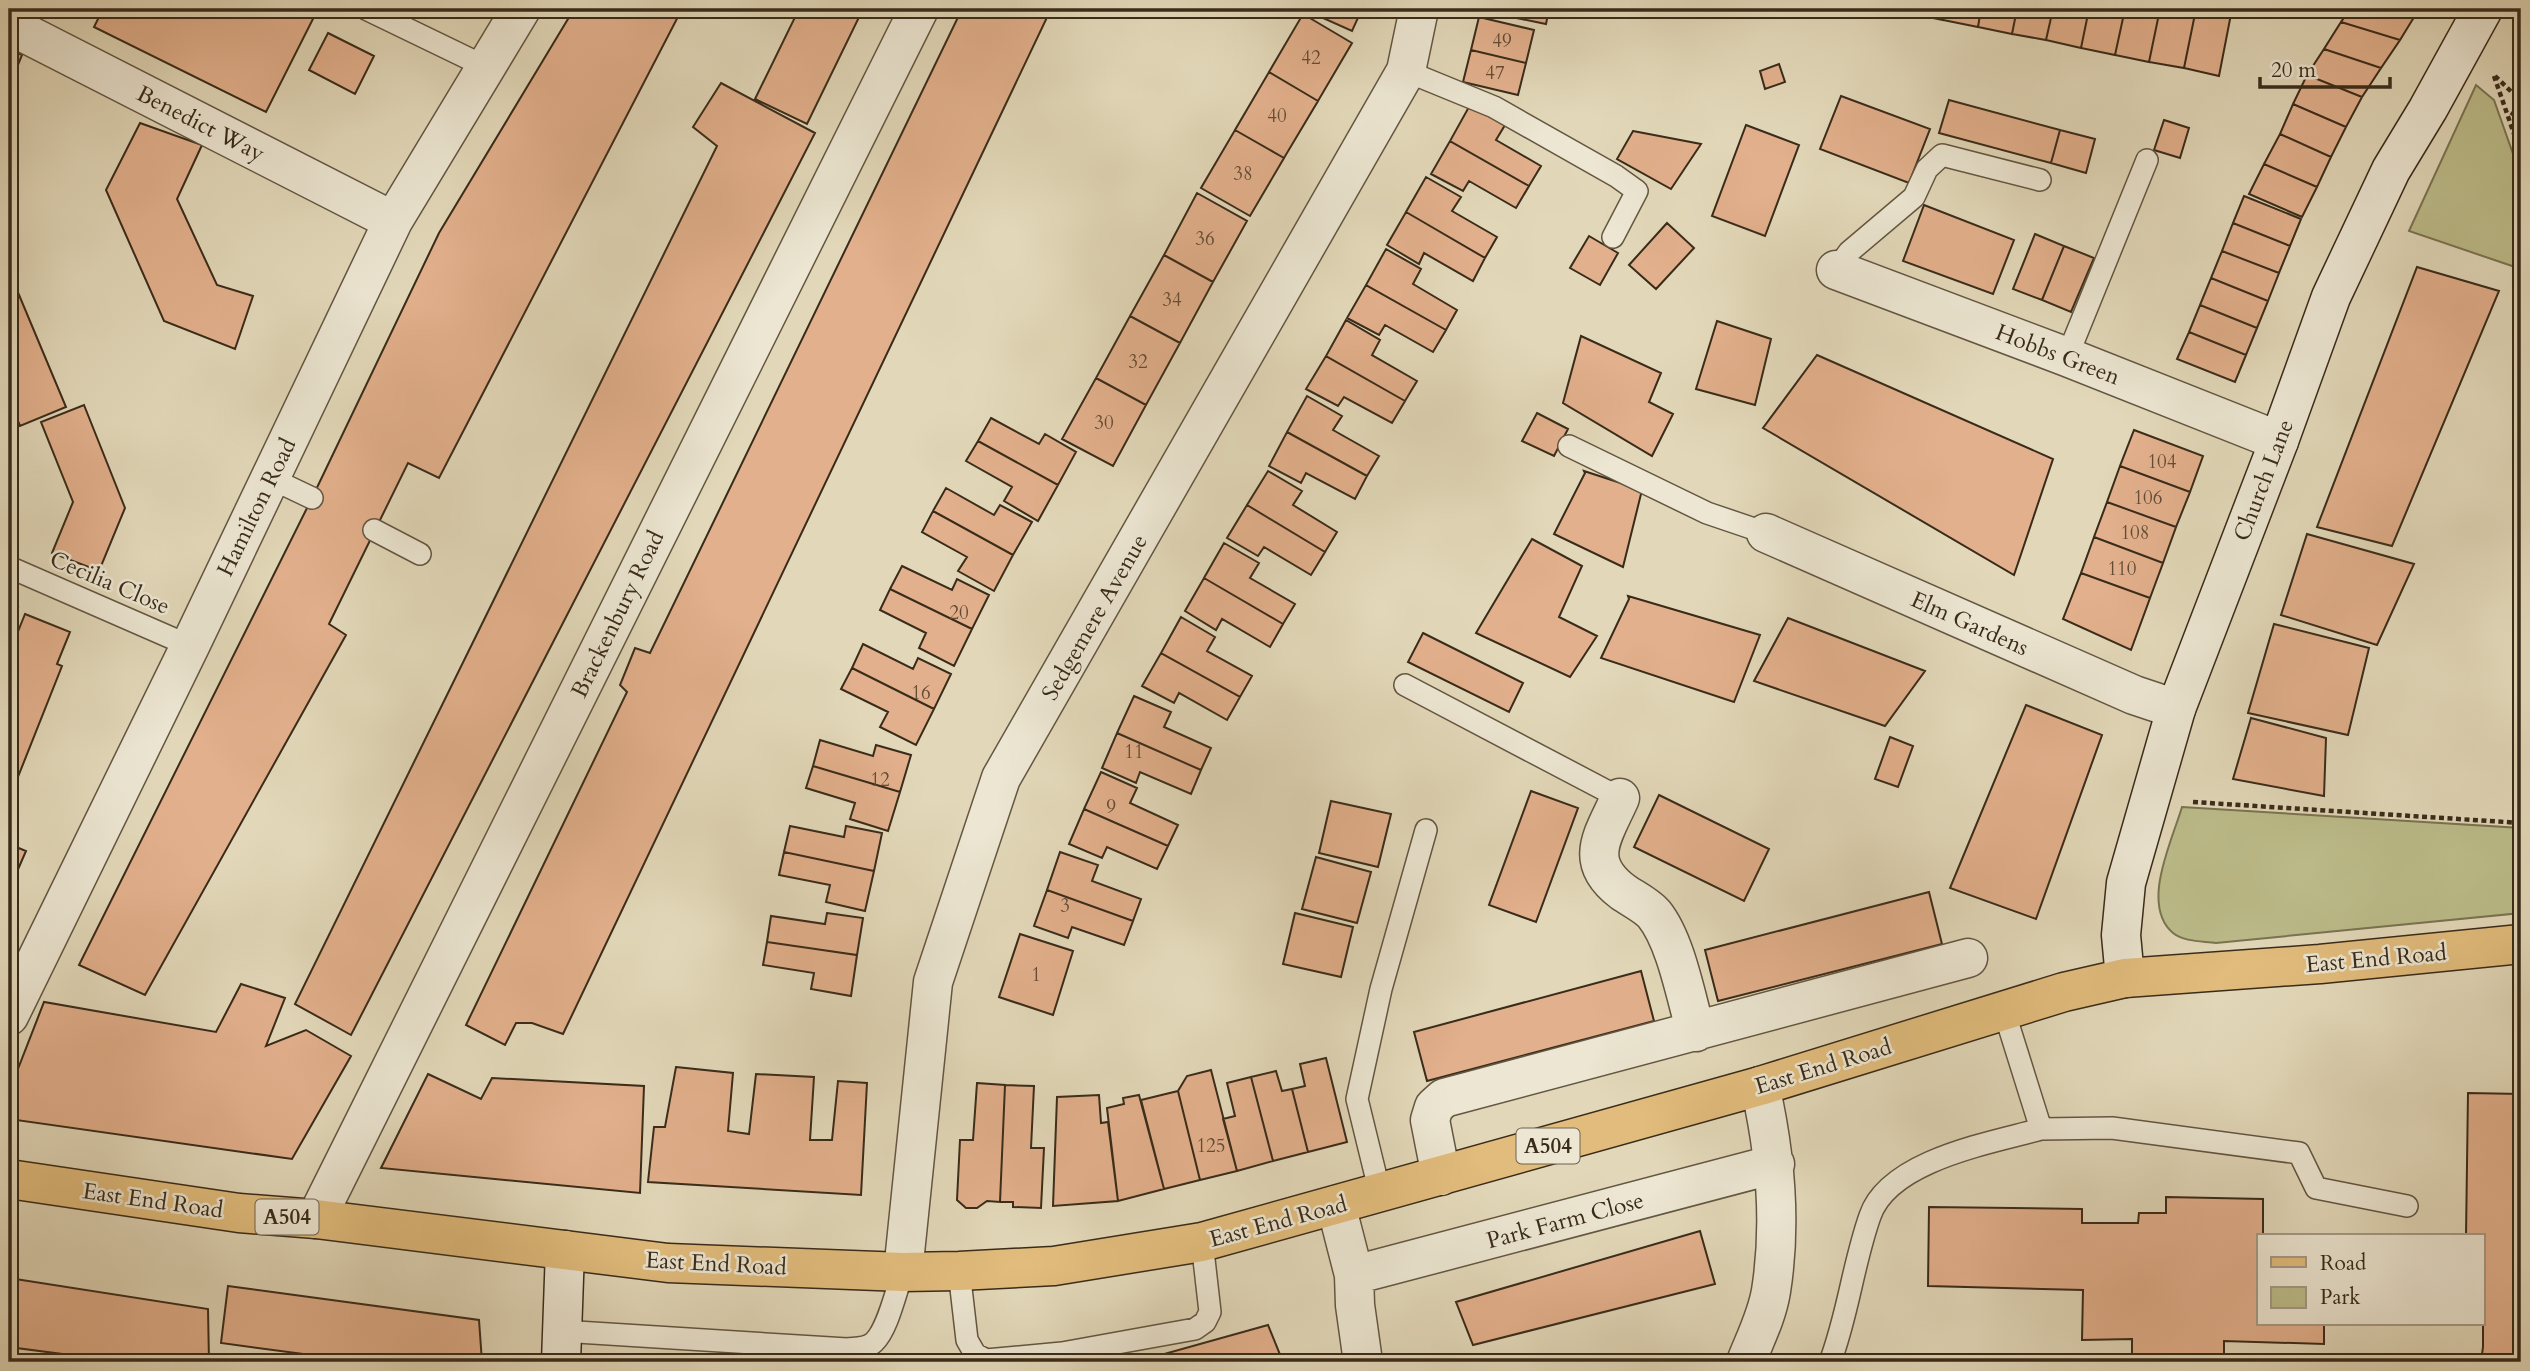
<svg xmlns="http://www.w3.org/2000/svg" width="2530" height="1371" font-family="Cardo,serif">
  <style>
    .green { fill: #bcbc8a; stroke: #7a7452; stroke-width: 2 }
    .building { fill: #e2b08c; stroke: #392b1a; stroke-width: 2 }
    .lines { fill: none; stroke-linecap: round; stroke-linejoin: round }
    .lane-casing { stroke: #635642; stroke-width: 24 }
    .street-casing { stroke: #635642; stroke-width: 41 }
    .secondary-casing { stroke: #392b1a; stroke-width: 41 }
    .primary-casing { stroke: #392b1a; stroke-width: 41 }
    .path { stroke: #392b1a; stroke-width: 4.5; stroke-dasharray: 5 3.5; stroke-linecap: butt }
    .lane { stroke: #ece6d2; stroke-width: 21 }
    .street { stroke: #ece6d2; stroke-width: 38 }
    .secondary { stroke: #ece6d2; stroke-width: 38 }
    .primary { stroke: #e1bc7c; stroke-width: 38 }
    .labels { text-anchor: middle; stroke-width: 5; stroke-linejoin: round; paint-order: stroke }
    .number-label { font-size: 19px; fill: #634c36 }
    .shield { fill: #ece6d2; stroke: #6f6351; stroke-width: 2 }
    .shield-label { font-size: 21px; font-weight: bold; fill: #392b1a }
    .street-label { font-size: 23px; fill: #392b1a; stroke: #ece6d2 }
  </style>
  <rect width="100%" height="100%" fill="#e2d8b9"/>
  <filter id="stains"><feTurbulence type="fractalNoise" baseFrequency=".00286" numOctaves="4"/><feColorMatrix values="0 0 0 0 .2 0 0 0 0 .09 0 0 0 0 .02 0 0 0 .5 -.17"/></filter>
  <radialGradient id="worn" r=".72"><stop offset=".6" stop-color="#630" stop-opacity="0"/><stop offset="1" stop-color="#630" stop-opacity=".3"/></radialGradient>
  <path class="green" d="M2476,85L2494,100L2517,165L2521,169V269L2409,231Z
    M2182,807L2521,828V913L2216,943C2202,941 2184,942 2173,933C2140,905 2172,841 2182,807Z"/>
  <path class="building" d="M103,9H318L266,112L94,27Z
    M574,9H682L439,478L408,463L329,624L346,635L145,995L79,965L312,498L439,233Z
    M799,9H863L807,124L755,99Z
    M962,9H1051L563,1034L532,1023H516L505,1045L466,1025L627,692L620,685L635,648L650,653Z
    M1303,9H1362L1352,31Z
    M1473,9H1549L1546,24Z
    M1910,9H1946L1943,20L1909,13Z
    M1946,9H1981L1978,27L1943,20Z
    M1981,9H2017L2012,34L1978,27Z
    M2017,9H2053L2046,40L2012,34Z
    M2053,9H2089L2081,48L2046,40Z
    M2089,9H2125L2115,55L2081,48Z
    M2125,9H2160L2149,62L2115,55Z
    M2160,9H2196L2184,68L2149,62Z
    M2196,9H2232L2219,76L2184,68Z
    M2350,9H2419L2400,40L2341,22Z
    M1303,14L1352,43L1318,101L1269,72Z
    M1479,17L1534,30L1526,63L1471,50Z
    M2341,22L2400,40L2381,68L2324,49Z
    M328,33L374,56L355,94L309,70Z
    M9,49L22,55L9,87Z
    M2324,49L2381,68L2362,97L2307,75Z
    M1471,50L1526,63L1518,95L1463,82Z
    M1779,64L1785,82L1765,89L1760,71Z
    M1269,72L1318,101L1284,158L1235,130Z
    M2307,75L2362,97L2346,127L2293,104Z
    M721,83L815,133L351,1035L295,1004L717,146L693,127Z
    M1841,96L1930,129L1909,183L1820,149Z
    M1949,100L2060,130L2051,163L1939,133Z
    M2521,100V121L2511,114Z
    M2293,104L2346,127L2331,157L2280,134Z
    M1470,105L1505,125L1496,140L1541,166L1529,186L1450,141Z
    M2164,120L2189,128L2180,158L2154,150Z
    M140,123L202,145L177,199L217,285L253,296L235,349L164,321L106,190Z
    M1746,125L1799,145L1765,236L1712,216Z
    M1235,130L1284,158L1250,216L1201,188Z
    M2060,130L2095,139L2086,173L2051,163Z
    M1633,131L1701,144L1671,189L1617,159Z
    M2280,134L2331,157L2317,187L2264,164Z
    M1450,141L1529,186L1516,208L1469,181L1463,191L1431,174Z
    M2264,164L2317,187L2302,217L2249,194Z
    M1426,177L1461,197L1452,211L1497,237L1485,258L1406,212Z
    M1197,193L1247,221L1213,282L1164,255Z
    M2244,196L2301,219L2290,246L2233,223Z
    M1924,205L2014,240L1993,294L1903,261Z
    M1406,212L1485,258L1473,281L1424,253L1419,264L1387,245Z
    M1667,223L1694,248L1656,289L1629,265Z
    M2233,223L2290,246L2279,273L2222,251Z
    M2035,234L2064,246L2042,300L2013,289Z
    M1589,236L1618,253L1600,285L1570,268Z
    M2064,246L2094,258L2071,312L2042,300Z
    M1386,249L1421,269L1413,284L1457,310L1446,330L1366,285Z
    M2222,251L2279,273L2268,301L2211,278Z
    M1164,255L1213,282L1180,343L1130,316Z
    M2417,267L2499,291L2392,546L2317,527Z
    M9,271L66,407L20,426L9,399Z
    M2211,278L2268,301L2257,328L2200,305Z
    M1366,285L1446,330L1433,352L1385,325L1379,335L1347,318Z
    M2200,305L2257,328L2246,355L2189,332Z
    M1130,316L1180,343L1146,405L1096,378Z
    M1346,320L1380,340L1372,355L1417,381L1405,401L1326,356Z
    M1717,321L1771,339L1755,405L1696,389Z
    M2189,332L2246,355L2235,382L2177,359Z
    M1581,336L1661,373L1649,402L1673,414L1652,456L1563,403Z
    M1817,355L2053,459L2014,575L1763,428Z
    M1326,356L1405,401L1392,423L1344,397L1338,406L1306,389Z
    M1096,378L1146,405L1113,466L1062,439Z
    M1307,396L1342,416L1333,430L1379,456L1367,476L1287,432Z
    M84,405L125,508L99,571L52,553L73,502L41,422Z
    M1537,413L1568,429L1554,456L1522,441Z
    M991,418L1039,444L1045,434L1076,452L1058,485L978,441Z
    M2134,430L2203,456L2190,492L2120,466Z
    M1287,432L1367,476L1355,499L1306,473L1301,483L1269,466Z
    M978,441L1058,485L1038,521L1004,501L1012,487L966,461Z
    M2120,466L2190,492L2176,527L2107,502Z
    M1268,471L1302,491L1293,505L1337,532L1325,552L1247,505Z
    M1584,471L1642,490L1623,567L1554,534L1585,473Z
    M946,488L994,515L1000,505L1032,522L1013,555L933,511Z
    M2521,491V517H2517Z
    M2107,502L2176,527L2163,563L2094,537Z
    M1247,505L1325,552L1311,575L1264,547L1258,556L1227,538Z
    M933,511L1013,555L994,591L958,571L967,557L922,532Z
    M2307,534L2414,564L2377,645L2281,615Z
    M2094,537L2163,563L2150,598L2081,573Z
    M1532,539L1582,566L1559,617L1597,636L1570,677L1476,633Z
    M1224,543L1259,563L1250,578L1295,604L1283,624L1204,578Z
    M902,566L952,590L957,579L989,595L972,629L890,589Z
    M2081,573L2150,598L2131,650L2063,619Z
    M1204,578L1283,624L1270,647L1222,619L1216,630L1185,611Z
    M890,589L972,629L954,666L919,648L926,633L880,610Z
    M1628,596L1760,635L1734,702L1601,658L1629,599Z
    M25,614L70,632L57,664L62,666L10,797L9,666L15,651L11,649Z
    M1181,617L1215,637L1207,651L1252,676L1240,697L1161,653Z
    M1788,618L1925,671L1885,726L1754,681Z
    M2274,624L2369,648L2348,735L2248,713Z
    M1423,633L1523,683L1509,712L1408,662Z
    M863,644L913,669L918,658L951,674L934,709L852,668Z
    M1161,653L1240,697L1227,720L1179,693L1174,703L1142,686Z
    M852,668L934,709L916,745L880,727L888,712L841,689Z
    M1134,696L1171,712L1164,727L1211,748L1201,770L1117,733Z
    M2026,705L2102,735L2036,919L1950,888Z
    M2251,718L2326,738L2324,796L2233,779Z
    M1117,733L1201,770L1191,794L1140,772L1136,783L1102,768Z
    M1890,737L1913,746L1898,787L1875,779Z
    M820,740L873,756L876,745L911,755L900,792L813,766Z
    M813,766L900,792L888,831L850,819L855,803L806,788Z
    M1101,772L1137,788L1130,803L1178,825L1168,846L1084,809Z
    M1531,791L1578,808L1536,922L1489,905Z
    M1659,795L1769,849L1744,901L1634,847Z
    M1331,801L1391,814L1378,867L1319,853Z
    M1084,809L1168,846L1157,869L1107,847L1102,858L1069,844Z
    M790,826L844,837L846,826L882,833L874,871L784,852Z
    M9,844L26,851L9,890Z
    M784,852L874,871L865,911L826,902L830,885L779,875Z
    M1060,852L1098,865L1092,881L1141,899L1133,921L1047,890Z
    M1316,857L1371,872L1357,923L1302,909Z
    M1047,890L1133,921L1124,945L1072,927L1068,938L1034,926Z
    M1929,892L1942,944L1718,1001L1705,950Z
    M827,913L863,918L857,955L767,942L771,916L825,924Z
    M1295,913L1353,927L1341,977L1283,964Z
    M1020,934L1073,951L1053,1015L999,997Z
    M767,942L857,955L851,996L811,989L814,973L763,965Z
    M1641,971L1654,1021L1427,1081L1414,1032Z
    M241,984L285,998L266,1046L306,1030L351,1056L292,1159L9,1119V1092L44,1002L216,1032Z
    M1326,1058L1347,1142L1308,1152L1292,1089L1305,1086L1300,1064Z
    M676,1067L733,1073L728,1131L749,1134L756,1074L814,1077L810,1140H832L838,1081L867,1083L861,1195L648,1182L654,1127H665Z
    M1211,1070L1237,1171L1200,1180L1178,1091L1187,1076Z
    M1276,1071L1282,1091L1292,1089L1308,1152L1273,1161L1251,1077Z
    M428,1074L481,1099L492,1078L644,1086L640,1193L381,1168Z
    M1251,1077L1273,1161L1237,1171L1223,1119L1235,1116L1227,1083Z
    M977,1083L1005,1085L1000,1202L987,1201L977,1208H966L957,1200L960,1140H973Z
    M1005,1085L1034,1086L1031,1148H1044L1041,1208L1013,1207V1202H1000Z
    M1178,1091L1200,1180L1164,1189L1141,1100Z
    M2468,1093L2521,1094V1362H2481L2483,1347V1236H2466Z
    M1099,1095L1101,1123L1108,1122L1118,1201L1053,1206L1057,1097Z
    M1139,1095L1164,1189L1118,1201L1107,1108L1124,1104L1123,1098Z
    M2166,1197L2263,1199V1236H2259V1324H2324V1344L2224,1341V1362H2132V1339L2082,1340L2083,1290L1928,1286L1929,1207L2082,1209V1223H2138L2139,1213H2166Z
    M1700,1231L1715,1284L1473,1345L1456,1302Z
    M9,1278L208,1309L209,1362H124L9,1347Z
    M228,1286L479,1320L482,1362H364L221,1343Z
    M1268,1325L1283,1362H1157V1356Z
    M1151,1357L1152,1362H1110Z"/>
  <g class="lines">
    <g class="lane-casing">
      <path id="lane" d="M366,9L486,67
        M1406,71L1494,107L1616,176L1637,191L1613,237
        M1836,270L1849,252L1914,197L1927,169L1942,155L2040,180
        M2067,357L2147,160
        M1569,446L1707,513L1766,533
        M270,478L312,498
        M374,530L420,554
        M9,567L190,646
        M1405,685L1620,798
        M2041,1129L2112,1128L2299,1153L2316,1188L2407,1206
        M1380,1193L1357,1099L1381,989L1426,830
        M959,1271L967,1340L975,1354L986,1360L1062,1353L1195,1329L1205,1322L1210,1312L1202,1242
        M561,1331L847,1349C856,1348 867,1349 874,1342C888,1329 896,1290 903,1272
        M1830,1362C1848,1315 1853,1264 1870,1216C1889,1160 1991,1143 2041,1129L2004,1011"/>
    </g>
    <g class="street-casing">
      <path id="street" d="M9,25L393,221
        M1836,270L2067,357L2279,441
        M1766,533L2134,695L2176,709
        M1620,798C1603,836 1582,861 1623,892C1633,899 1646,905 1654,914C1676,941 1686,998 1696,1032
        M9,1016L190,646L393,221L521,9
        M1441,1176L1430,1120L1434,1107L1444,1098L1968,958
        M1336,1205L1354,1275L1355,1305L1363,1362
        M316,1219L919,9
        M903,1272L933,982L1001,778L1406,71L1419,9
        M1354,1275L1775,1164
        M1746,1362C1755,1339 1767,1316 1771,1291C1782,1222 1775,1152 1760,1086"/>
    </g>
    <g class="secondary-casing">
      <path id="secondary" d="M2125,978L2121,935L2126,883L2176,709L2279,441L2331,297L2391,170L2428,109L2483,9
        M561,1362L565,1250"/>
    </g>
    <g class="primary-casing">
      <path id="primary" d="M9,1179L239,1213L316,1219L668,1263L903,1272L959,1271L1054,1266L1202,1242L1760,1086L2064,992L2125,978L2320,964L2521,944"/>
    </g>
    <path class="path" d="M2494,76L2521,154
      M2495,76L2521,101
      M9,626L18,604
      M2193,802L2521,823"/>
    <use href="#lane" class="lane"/>
    <use href="#street" class="street"/>
    <use href="#secondary" class="secondary"/>
    <use href="#primary" class="primary"/>
  </g>
  <g class="labels">
    <g class="number-label">
      <text x="1502" y="47">49</text>
      <text x="1311" y="64">42</text>
      <text x="1495" y="79">47</text>
      <text x="1277" y="122">40</text>
      <text x="1243" y="180">38</text>
      <text x="1205" y="245">36</text>
      <text x="1172" y="306">34</text>
      <text x="1138" y="368">32</text>
      <text x="1104" y="429">30</text>
      <text x="2162" y="468">104</text>
      <text x="2148" y="504">106</text>
      <text x="2135" y="539">108</text>
      <text x="2122" y="575">110</text>
      <text x="959" y="619">20</text>
      <text x="921" y="699">16</text>
      <text x="1134" y="758">11</text>
      <text x="880" y="786">12</text>
      <text x="1111" y="813">9</text>
      <text x="1065" y="912">3</text>
      <text x="1036" y="981">1</text>
      <text x="1211" y="1152">125</text>
    </g>
    <g class="shield">
      <rect x="1516.5" y="1128.5" width="63" height="35" rx="5"/>
      <rect x="255.5" y="1199.5" width="63" height="35" rx="5"/>
    </g>
    <g class="shield-label">
      <text x="1548" y="1153">A504</text>
      <text x="287" y="1224">A504</text>
    </g>
    <g class="street-label">
      <text transform="translate(201 123) rotate(27)" y="8">Benedict Way</text>
      <text transform="translate(2058 354) rotate(21)" y="8">Hobbs Green</text>
      <text transform="translate(2263 480) rotate(-69)" y="8">Church Lane</text>
      <text transform="translate(256 507) rotate(-64)" y="8">Hamilton Road</text>
      <text transform="translate(110 582) rotate(23)" y="8">Cecilia Close</text>
      <text transform="translate(617 614) rotate(-64)" y="8">Brackenbury Road</text>
      <text transform="translate(1094 617) rotate(-60)" y="8">Sedgemere Avenue</text>
      <text transform="translate(1970 623) rotate(24)" y="8">Elm Gardens</text>
      <text transform="translate(2376 958) rotate(-5)" y="8">East End Road</text>
      <text transform="translate(1823 1066) rotate(-17)" y="8">East End Road</text>
      <text transform="translate(153 1200) rotate(8)" y="8">East End Road</text>
      <text transform="translate(1565 1220) rotate(-15)" y="8">Park Farm Close</text>
      <text transform="translate(1278 1221) rotate(-15)" y="8">East End Road</text>
      <text transform="translate(716 1263) rotate(3)" y="8">East End Road</text>
    </g>
  </g>
  <rect width="2530" height="1371" fill="none" stroke="#e2d8b9" stroke-width="35"/>
  <rect x="10" y="10" width="2509" height="1350" fill="none" stroke="#392b1a" stroke-width="3.5"/>
  <rect x="18" y="18" width="2495" height="1336" fill="none" stroke="#392b1a" stroke-width="2"/>
  <rect x="2257" y="1234" width="228" height="91" fill="#ece6d2" stroke="#a49b88" stroke-width="2"/>
  <rect x="2271" y="1257" width="35" height="10" fill="#e1bc7c" stroke="#a49b88" stroke-width="2"/>
  <text x="2320" y="1270" font-size="21" fill="#392b1a">Road</text>
  <rect x="2271" y="1287" width="35" height="21" fill="#bcbc8a" stroke="#a49b88" stroke-width="2"/>
  <text x="2320" y="1304" font-size="21" fill="#392b1a">Park</text>
  <path d="M2260 77v10h130v-10" fill="none" stroke="#392b1a" stroke-width="3.5"/>
  <text x="2271" y="77" font-size="21" fill="#392b1a" stroke="#ece6d2" stroke-width="5" paint-order="stroke">20 m</text>
  <rect width="100%" height="100%" filter="url(#stains)"/>
  <rect width="100%" height="100%" fill="url(#worn)"/>
</svg>
